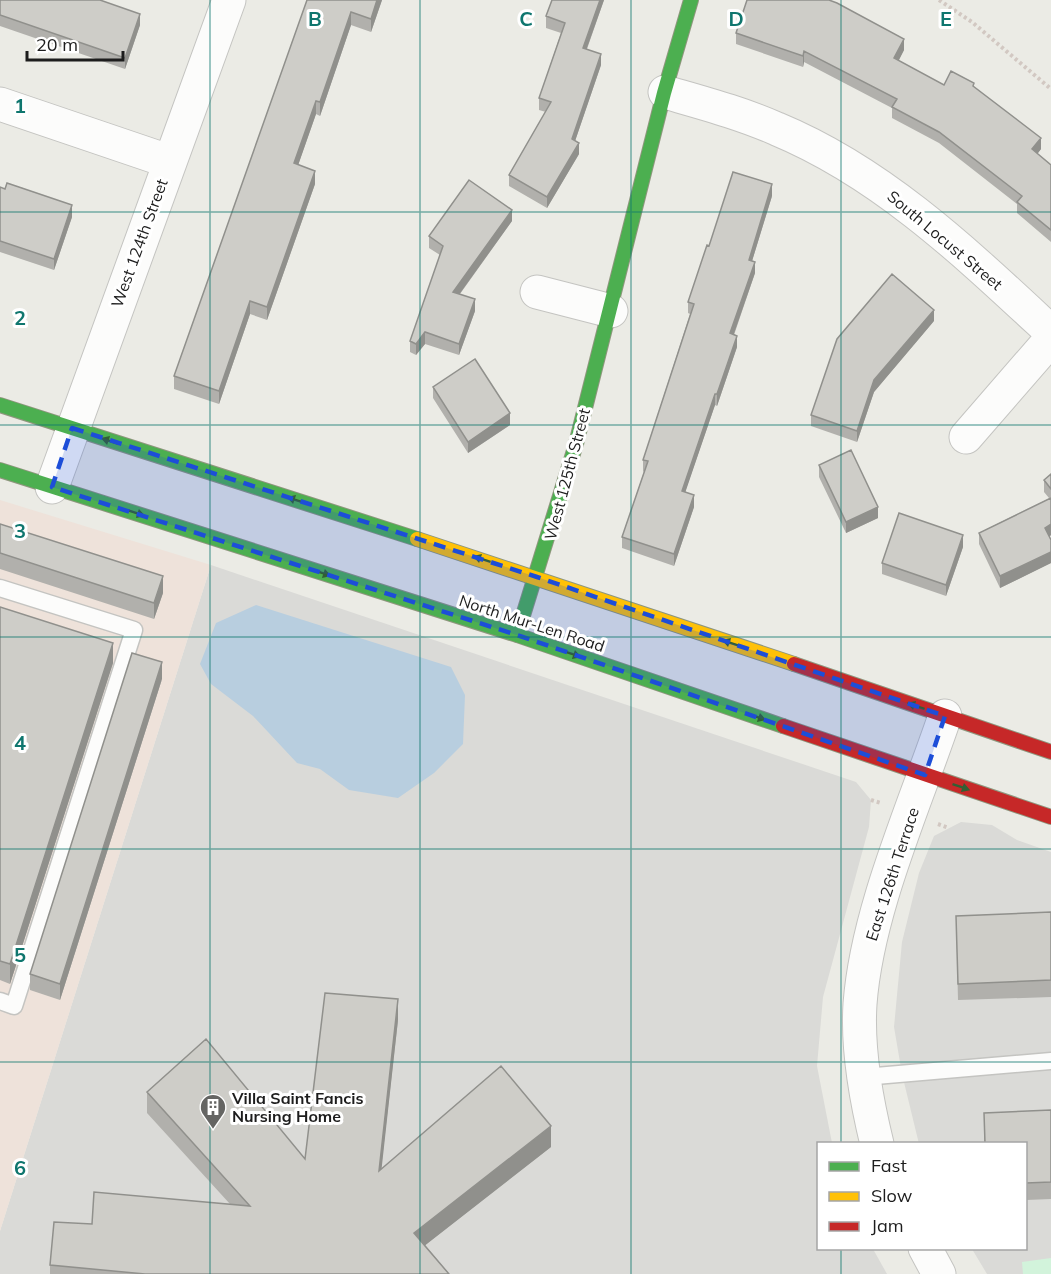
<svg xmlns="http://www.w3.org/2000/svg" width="1051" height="1274" font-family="Mulish,sans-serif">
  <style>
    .residential { fill: #dadad7 }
    .commercial { fill: #eee2da }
    .park { fill: #d2f3db }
    .water { fill: #b8cedf }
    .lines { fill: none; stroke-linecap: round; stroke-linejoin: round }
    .lane-casing { stroke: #c4c4c1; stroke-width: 19 }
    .street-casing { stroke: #c4c4c1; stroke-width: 35 }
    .fast-casing { stroke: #8e967d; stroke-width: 16 }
    .slow-casing { stroke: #8e967d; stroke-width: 16 }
    .jam-casing { stroke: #8e967d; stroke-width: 16 }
    .path { stroke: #d2c8c2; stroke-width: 4; stroke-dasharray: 3 3; stroke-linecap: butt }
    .lane { stroke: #fcfcfb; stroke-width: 16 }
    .street { stroke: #fcfcfb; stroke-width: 33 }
    .fast { stroke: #4caf50; stroke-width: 14 }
    .slow { stroke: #ffc107; stroke-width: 14 }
    .jam { stroke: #c62828; stroke-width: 14 }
    .wall { fill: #b1b0ac }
    .shaded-wall { fill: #90908c }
    .building { fill: #cecdc8; stroke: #90908c; stroke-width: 1.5 }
    .oneway { fill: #325f34 }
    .marked { fill: #1d4ed8; fill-opacity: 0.2; stroke: #1d4ed8; stroke-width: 4.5; stroke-dasharray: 12 8; stroke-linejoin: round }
    .grid { fill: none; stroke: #0f766e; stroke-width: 1.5; stroke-opacity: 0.55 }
    .labels { text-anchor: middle; stroke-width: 6; stroke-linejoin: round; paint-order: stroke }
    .street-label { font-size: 16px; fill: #1d1d1d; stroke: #fff }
    .poi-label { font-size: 16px; font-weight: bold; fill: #1d1d1d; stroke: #fff; text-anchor: start }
    .grid-label { font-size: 20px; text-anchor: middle; font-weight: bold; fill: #0f766e; stroke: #fff; stroke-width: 6; stroke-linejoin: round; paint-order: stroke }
  </style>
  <rect width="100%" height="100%" fill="#ebebe5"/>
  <path class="residential" d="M211,565L856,782L871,800L869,827L823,997L817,1066L832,1143L818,1144V1248L873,1249L887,1274H0V1231Z
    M961,822L992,825L1017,840L1051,852V1274H987L972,1249L1026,1248V1144H919L902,1074L894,1027L902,942L919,873L934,836Z"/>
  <path class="commercial" d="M0,500L211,565L0,1231Z"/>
  <path class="park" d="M1051,1258V1274H1023L1022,1262Z"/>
  <path class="water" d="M256,605L451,667L465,695L463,744L434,773L398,798L349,790L320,769L297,763L253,716L211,684L200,664L216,623Z"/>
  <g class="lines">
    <g class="lane-casing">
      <path id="lane" d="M0,588L134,630L14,1006L0,1001
        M864,1077L1051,1061"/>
    </g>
    <g class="street-casing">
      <path id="street" d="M665,92C703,103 741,113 777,129C883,173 968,255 1051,332
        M0,104L168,161
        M537,292L611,311
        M966,437L1051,339
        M52,487L229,0
        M877,1144C866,1099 857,1050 860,1004C867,910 915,805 945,716
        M925,1248L939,1274"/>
    </g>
    <g class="fast-casing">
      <path id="fast" d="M0,405L417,539
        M0,470L517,635L783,726
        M517,635L576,444L664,93L691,0"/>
    </g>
    <g class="slow-casing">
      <path id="slow" d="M417,539L794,664"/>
    </g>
    <g class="jam-casing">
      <path id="jam" d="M794,664L1051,752
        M783,726L1051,817"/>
    </g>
    <path class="path" d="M939,0L972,22L1051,89
      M871,800L881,803
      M938,824L949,828"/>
    <use href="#lane" class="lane"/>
    <use href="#street" class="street"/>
    <use href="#fast" class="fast"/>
    <use href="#slow" class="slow"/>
    <use href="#jam" class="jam"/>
  </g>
  <path class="wall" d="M0,0L140,25L125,69L0,26Z
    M307,0H382L371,32L351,25L320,116L316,114L298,165L315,184L267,320L250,314L219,404L174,389V376Z
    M552,0H604L587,49L601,65L575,141L579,154L547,208L509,186V175L546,112L539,110V98L561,33L546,28V16Z
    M736,33L904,50L898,61L944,85L974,87L1041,149L1037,154L1051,165V242L1017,213V204L939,143L892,118V108L804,62L803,67L736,44Z
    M0,187L72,217L54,270L0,252Z
    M772,196L752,261L755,273L734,335L737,347L717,406L715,405L685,492L694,507L674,566L622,548V537L644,472L643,471V460L690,314L688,313V302L709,246Z
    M512,221L460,294L475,311L459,355L425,344L416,355L410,352V341L440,255L429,248V236Z
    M934,321L874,392L857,442L811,426V415Z
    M433,387L510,425L468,453L433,398Z
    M819,465L878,518L846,533L819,477Z
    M1051,474V535L1049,537L1051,540V563L1000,588L979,544V533L1049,498L1044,492V480Z
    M0,524L163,593L154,619L0,569Z
    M963,547L946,596L882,574V563Z
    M0,607L113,663L10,984L0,980Z
    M162,679L60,1000L30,990V974Z
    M1051,912V997L958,1000L956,916Z
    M398,1020L381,1169L551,1147L425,1245L449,1274H50V1265L92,1224L230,1204L147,1113V1092L305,1159Z
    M1051,1110V1199L1026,1200V1143H984V1113Z"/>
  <path class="shaded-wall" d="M377,0H382L371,32V19Z
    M600,0H604L583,59V48Z
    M351,12V25L320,116V102Z
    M140,14V25L125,69V58Z
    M904,39V50L894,70V58Z
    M804,51V62L803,67V56Z
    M601,54V65L572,150V139Z
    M316,101V114L294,177V163Z
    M1041,138V149L1032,161V149Z
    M579,143V154L547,208V197Z
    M315,171V184L267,320V307Z
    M772,184V196L749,271V260Z
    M72,205V217L54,270V259Z
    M512,210V221L453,303V292Z
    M755,262V273L730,345V333Z
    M475,299V311L459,355V344Z
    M250,301V314L219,404V391Z
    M934,310V321L874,392L857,442V431L874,380Z
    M425,332V344L416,355V344Z
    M737,336V347L717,406V394Z
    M715,394V405L682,502V491Z
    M510,413V425L468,453V442Z
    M694,495V507L674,566V554Z
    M878,507V518L846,533V522Z
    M1051,524V535L1045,540V528Z
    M963,535V547L946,596V585Z
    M1051,552V563L1000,588V576Z
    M163,576V593L154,619V603Z
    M113,643V663L10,984V964Z
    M162,662V679L60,1000V984Z
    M398,999V1020L379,1192V1171Z
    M551,1126V1147L414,1254V1233Z"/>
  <path class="building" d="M0,0H100L140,14L125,58L0,15Z
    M307,0H377L371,19L351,12L320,102L316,101L294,163L315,171L267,307L250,301L219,391L174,376Z
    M552,0H600L583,48L601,54L572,139L579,143L547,197L509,175L551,102L539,98L565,23L546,16Z
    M747,0H829L837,3L904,39L894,58L944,85L951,71L974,83L973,86L1041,138L1032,149L1051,165V230L1017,202L1022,196L939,132L892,107L897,99L804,51L803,56L736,33Z
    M733,172L772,184L749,260L755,262L730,333L737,336L717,394H715L682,491L694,495L674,554L622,537L648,461L643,460L694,304L688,302L707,245L709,246Z
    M469,180L512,210L453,292L475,299L459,344L425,332L416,344L410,341L443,246L429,236Z
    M7,183L72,205L54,259L0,241V187L5,189Z
    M892,274L934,310L874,380L857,431L811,415L837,339Z
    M475,359L510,413L468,442L433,387Z
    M851,450L878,507L846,522L819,465Z
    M1051,474V489L1044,480Z
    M1051,498V524L1045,528L1051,540V552L1000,576L979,533Z
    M899,513L963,535L946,585L882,563Z
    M0,524L163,576L154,603L0,553Z
    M0,607L113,643L10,964L0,961Z
    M132,653L162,662L60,984L30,974Z
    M1051,912V980L958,984L956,916Z
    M325,993L398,999L379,1171L501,1066L551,1126L414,1233L449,1274H145L50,1265L54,1222L92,1224L94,1192L250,1206L147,1092L206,1039L305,1159Z
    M1051,1110V1182L1026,1183V1143H985L984,1113Z"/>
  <defs><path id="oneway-solid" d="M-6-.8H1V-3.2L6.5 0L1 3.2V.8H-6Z" transform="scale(1.5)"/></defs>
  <g class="oneway">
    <use href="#oneway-solid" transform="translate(110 441) rotate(-162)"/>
    <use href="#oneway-solid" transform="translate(296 500) rotate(-162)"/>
    <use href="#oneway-solid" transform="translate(136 513) rotate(18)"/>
    <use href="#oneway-solid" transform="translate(482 559) rotate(-162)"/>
    <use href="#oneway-solid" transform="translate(322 573) rotate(18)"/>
    <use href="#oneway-solid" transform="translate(731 643) rotate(-161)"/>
    <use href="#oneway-solid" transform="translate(572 654) rotate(19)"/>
    <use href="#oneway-solid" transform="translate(916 706) rotate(-161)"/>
    <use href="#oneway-solid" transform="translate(757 717) rotate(19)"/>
    <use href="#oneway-solid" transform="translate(961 787) rotate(19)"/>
  </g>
  <path class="marked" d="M72,428L537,577L945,716L925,775L517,635L52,487Z"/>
  <path class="grid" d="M210,0V1274M420,0V1274M631,0V1274M841,0V1144M0,212H1051M0,425H1051M0,637H1051M0,849H1051M0,1062H1051M841,1248V1274"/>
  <defs>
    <g id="building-pin" transform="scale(1.35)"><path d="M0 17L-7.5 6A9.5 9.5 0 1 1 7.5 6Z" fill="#656563" stroke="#fff"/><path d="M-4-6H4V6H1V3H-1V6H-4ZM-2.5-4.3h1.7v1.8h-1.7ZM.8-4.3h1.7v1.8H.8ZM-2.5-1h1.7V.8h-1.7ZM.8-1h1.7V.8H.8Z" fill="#fff"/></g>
  </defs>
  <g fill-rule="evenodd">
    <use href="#building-pin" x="213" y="1107"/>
  </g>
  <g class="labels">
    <g class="street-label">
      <text transform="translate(945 240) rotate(40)" y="6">South Locust Street</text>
      <text transform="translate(139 243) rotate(-70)" y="6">West 124th Street</text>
      <text transform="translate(567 474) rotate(-75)" y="6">West 125th Street</text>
      <text transform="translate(532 623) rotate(18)" y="6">North Mur-Len Road</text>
      <text transform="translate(892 874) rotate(-72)" y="6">East 126th Terrace</text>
    </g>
    <g class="poi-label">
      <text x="232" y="1104">Villa Saint Fancis<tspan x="232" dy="18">Nursing Home</tspan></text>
    </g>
  </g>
  <g class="grid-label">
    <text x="315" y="26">B</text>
    <text x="526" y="26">C</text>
    <text x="736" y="26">D</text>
    <text x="946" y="26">E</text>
    <text x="20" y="113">1</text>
    <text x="20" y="325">2</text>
    <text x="20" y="538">3</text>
    <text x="20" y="750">4</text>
    <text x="20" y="962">5</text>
    <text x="20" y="1175">6</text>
  </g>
  <rect x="817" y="1142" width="210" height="108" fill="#ffffff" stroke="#a5a5a5" stroke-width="1.5"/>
  <rect x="829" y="1162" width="30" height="9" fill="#4caf50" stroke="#a5a5a5" stroke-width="1.5"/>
  <text x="871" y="1172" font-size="18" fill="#1d1d1d">Fast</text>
  <rect x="829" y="1192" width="30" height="9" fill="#ffc107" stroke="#a5a5a5" stroke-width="1.5"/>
  <text x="871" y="1202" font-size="18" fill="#1d1d1d">Slow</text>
  <rect x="829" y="1222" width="30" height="9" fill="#c62828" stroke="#a5a5a5" stroke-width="1.5"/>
  <text x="871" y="1232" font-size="18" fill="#1d1d1d">Jam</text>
  <path d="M27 51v9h96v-9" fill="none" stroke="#1d1d1d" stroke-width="3"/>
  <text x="36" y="51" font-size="18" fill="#1d1d1d" stroke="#ffffff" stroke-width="4.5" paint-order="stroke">20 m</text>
</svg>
